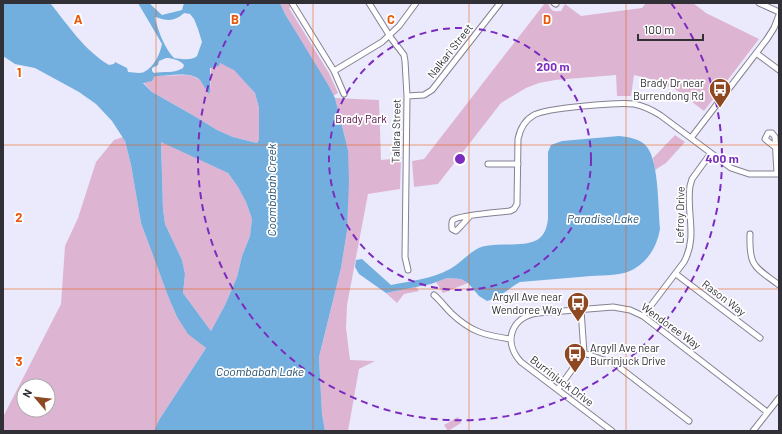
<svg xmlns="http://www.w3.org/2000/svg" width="782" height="434" font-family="Barlow,sans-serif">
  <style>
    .green { fill: #ddb5d2; fill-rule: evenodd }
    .water { fill: #72afde; fill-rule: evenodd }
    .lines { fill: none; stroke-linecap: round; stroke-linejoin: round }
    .minor-casing { stroke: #848293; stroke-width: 7 }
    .minor { stroke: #fff; stroke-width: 5 }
    .grid { fill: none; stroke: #e8590c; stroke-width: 1; stroke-opacity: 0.55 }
    .ring { fill: none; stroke: #7b2cbf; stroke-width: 2; stroke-dasharray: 7 5 }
    .labels { text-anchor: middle; stroke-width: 3.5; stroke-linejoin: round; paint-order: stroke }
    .street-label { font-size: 11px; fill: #313037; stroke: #fff }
    .poi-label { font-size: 11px; fill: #313037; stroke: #fff; text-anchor: end }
    .park-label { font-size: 11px; fill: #530b47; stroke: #fff }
    .water-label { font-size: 12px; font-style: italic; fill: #1f4c6d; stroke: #fff }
    .grid-label { font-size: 13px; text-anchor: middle; font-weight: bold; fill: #e8590c; stroke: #fff; stroke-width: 3.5; stroke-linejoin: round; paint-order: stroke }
    .centre { fill: #7b2cbf; stroke: #fff; stroke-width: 2 }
    .ring-label { font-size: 12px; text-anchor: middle; font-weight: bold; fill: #7b2cbf; stroke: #fff; stroke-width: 3.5; stroke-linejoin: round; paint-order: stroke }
  </style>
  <rect width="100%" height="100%" fill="#ebeafd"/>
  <path class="green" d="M280,3H296L289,8L329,73L338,93L333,96L285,14Z
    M545,3H547C552,10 551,12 561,11L565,4L581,16L642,8L646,3H693L706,13L759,39L704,111L675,89L647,78L634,75L631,96H617L616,75L555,80L539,83L526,88L501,103L438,184L414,187L412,161L424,159Z
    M220,63L234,69L255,93L259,108V140L257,143L233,137L217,130L196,117L152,92L143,82L157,76L187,75L193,76L200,80L210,91L211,67L218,66Z
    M335,98L379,100L381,160L401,158L400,189L368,194L347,305L346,328L350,360L375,361L359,369L348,431H325L322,414L319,357L341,268L347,231L348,150Z
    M675,135L685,142L666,163L655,170L653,158Z
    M123,137L125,141L131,165L141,223L168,296L177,317L188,333L206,348L159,420L154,431H3V417L61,304L65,246L78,218L96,162L114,140ZM24,386H48V410H24Z
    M161,141L228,173L238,187L246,202L252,219L250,236L242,256L237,277L225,305L211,331L183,293L185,274L182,260L165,224L163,209Z
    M447,278L461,279L468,283L443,293L436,282Z
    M416,287L419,291L404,294L397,303L386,293Z
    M458,417L461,423L448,431L444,425Z"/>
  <path class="water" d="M3,3H50C69,26 83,49 109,65L114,64L115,62L127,68L128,72C133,72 140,74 144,72C154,67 160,54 162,44L138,3H149L162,15L182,10L184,3H280L285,14L327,83L335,98L348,150L349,181L347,231L341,268L319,357L322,414L325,431H154L159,420L206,348L188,334L177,317L168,296L141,223L131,165L125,141L112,121L96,104L79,92L35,68L15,64L3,56ZM184,13L190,14L194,19L198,29L202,42L197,56C192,61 181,59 174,58C165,49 158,31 155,18L156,17C167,21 174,22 184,13ZM166,58C172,58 180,60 184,65L183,68C174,74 163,71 154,73L152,71V68L158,65L159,61ZM220,63L234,70L255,93L259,108V140L257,143L233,137L217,130L196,117L152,92L143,83L152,81L154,77L157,76C169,76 190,71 200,80C203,84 206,90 209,94L210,91V68L219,66ZM161,142L228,173L238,187L246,202L252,219L250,236L242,256L237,277L225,305L211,331L183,293L185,274L182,260L165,224L163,209Z
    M619,136C629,137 641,139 647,147C659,162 658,209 660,229C657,246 649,260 634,269C622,276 605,275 591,276C568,278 544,280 520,282C509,288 500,298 487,301L479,296L468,283L461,279L447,278L431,284L386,293L359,274L355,267L356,260L362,259L391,285C411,281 431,279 450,269C461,263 473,248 485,246C500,243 524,247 537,240C545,235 547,227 548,219V152L551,145L562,141Z"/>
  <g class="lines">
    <g class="minor-casing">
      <path id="minor" d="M292,3L334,71L344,94
        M369,3L391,38L404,55L405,61L407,96L405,257L408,270
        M554,3L556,4
        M759,3L779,12
        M756,53L779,70
        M334,71L382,42L399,26L416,3
        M407,96L424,95L432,90L500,3
        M691,138L767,39L774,28L779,15
        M775,147L765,139L768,133H772L775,137L777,174
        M488,164H518
        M470,216L460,227L456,231L452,229C452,226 451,222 453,220C458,215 501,212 510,211L514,209L517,204L518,139C520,129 525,120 534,115C546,108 619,102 634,104C644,106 652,110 660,115L731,168L749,174H779
        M750,234C749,267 754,266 779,285
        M676,274L760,338
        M434,295C440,300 445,307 451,313C471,332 484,335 510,339
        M643,316L684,262C698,236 686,213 690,186L692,179L711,153
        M584,353L615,364L689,421
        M558,389L584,353L581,310
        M612,431L521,362C503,343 510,317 538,313L613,307L630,310L643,316L767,412
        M753,431L779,398"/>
    </g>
    <use href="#minor" class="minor"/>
  </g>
  <path class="grid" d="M156,3V431M313,3V431M469,3V431M626,3V431M3,145H779M3,289H779"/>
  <g class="ring">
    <circle cx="460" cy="159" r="131"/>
    <path d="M671 3A262 262 0 1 1 249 3"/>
  </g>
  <defs>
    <g id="bus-pin" transform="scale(1.15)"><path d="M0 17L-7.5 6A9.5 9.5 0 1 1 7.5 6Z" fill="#8e4822" stroke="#fff"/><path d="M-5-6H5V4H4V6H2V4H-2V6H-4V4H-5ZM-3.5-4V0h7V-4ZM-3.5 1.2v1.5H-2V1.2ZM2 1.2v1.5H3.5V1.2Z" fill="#fff"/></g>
  </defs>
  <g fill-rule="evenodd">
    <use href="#bus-pin" x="720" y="89"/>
    <use href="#bus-pin" x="578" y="303"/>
    <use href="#bus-pin" x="575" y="354"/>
  </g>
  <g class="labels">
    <g class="street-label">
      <text transform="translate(450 51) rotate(-52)" y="4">Nalkari Street</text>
      <text transform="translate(396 131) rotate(-89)" y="4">Tallara Street</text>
      <text transform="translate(680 215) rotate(-89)" y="4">Lefroy Drive</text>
      <text transform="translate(724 298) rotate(37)" y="4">Rason Way</text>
      <text transform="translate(671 326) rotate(36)" y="4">Wendoree Way</text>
      <text transform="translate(562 381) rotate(37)" y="4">Burrinjuck Drive</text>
    </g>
    <g class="poi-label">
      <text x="704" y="87">Brady Dr near<tspan x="704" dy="13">Burrendong Rd</tspan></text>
      <text x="562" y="301">Argyll Ave near<tspan x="562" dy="13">Wendoree Way</tspan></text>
      <text x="590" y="352" text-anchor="start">Argyll Ave near<tspan x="590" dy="13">Burrinjuck Drive</tspan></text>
    </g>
    <g class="park-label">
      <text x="361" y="123">Brady Park</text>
    </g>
    <g class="water-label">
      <text transform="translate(272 190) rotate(-90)" y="4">Coombabah Creek</text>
      <text x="603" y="223">Paradise Lake</text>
      <text x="260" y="376">Coombabah Lake</text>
    </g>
  </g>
  <g class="grid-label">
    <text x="78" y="24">A</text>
    <text x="235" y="24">B</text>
    <text x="391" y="24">C</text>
    <text x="547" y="24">D</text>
    <text x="19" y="77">1</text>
    <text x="19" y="222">2</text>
    <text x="19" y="366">3</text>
  </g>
  <circle cx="460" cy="159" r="6" class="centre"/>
  <g class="ring-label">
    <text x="553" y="71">200 m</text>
    <text x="722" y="163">400 m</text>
  </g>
  <rect width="782" height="434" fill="none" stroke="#313037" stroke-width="8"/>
  <g transform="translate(36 398) rotate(298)"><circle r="19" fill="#ffffff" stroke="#adacaf"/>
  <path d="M0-3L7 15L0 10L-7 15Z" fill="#8e4822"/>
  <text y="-6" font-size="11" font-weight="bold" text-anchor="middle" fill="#313037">N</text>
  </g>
  <path d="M638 34v6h65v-6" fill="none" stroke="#313037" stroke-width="2"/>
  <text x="644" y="34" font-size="12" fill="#313037" stroke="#ffffff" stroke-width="3" paint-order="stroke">100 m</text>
</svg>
